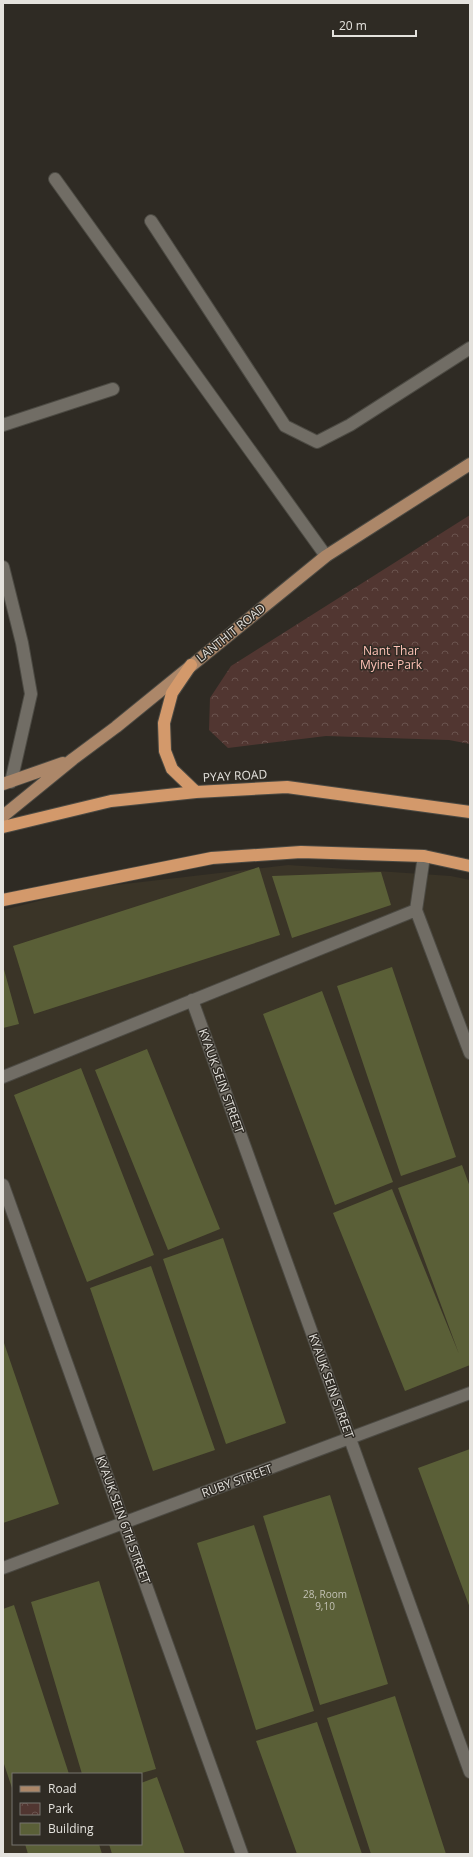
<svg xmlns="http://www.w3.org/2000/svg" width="473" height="1857" font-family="'Open Sans',sans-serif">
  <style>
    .built { fill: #3a3427; fill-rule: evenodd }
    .park { fill: url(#park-crowns) }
    .building { fill: #5a5f37 }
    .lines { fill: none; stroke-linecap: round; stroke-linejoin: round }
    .minor-casing { stroke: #4c4a43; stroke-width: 14 }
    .major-casing { stroke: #4c4a43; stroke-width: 14 }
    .highway-casing { stroke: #4c4a43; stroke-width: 14 }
    .minor { stroke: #716d65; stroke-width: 12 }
    .major { stroke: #ac8769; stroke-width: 12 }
    .highway { stroke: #d3996b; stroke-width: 12 }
    .labels { text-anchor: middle; stroke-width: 3; stroke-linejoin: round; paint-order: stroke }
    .number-label { font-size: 10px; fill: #c2c1b4 }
    .street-label { font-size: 12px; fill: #e4e2dd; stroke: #2f2b24 }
    .park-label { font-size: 12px; fill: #ffc3b7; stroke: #2f2b24 }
  </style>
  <defs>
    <pattern id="park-crowns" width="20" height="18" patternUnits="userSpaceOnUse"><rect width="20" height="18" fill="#513631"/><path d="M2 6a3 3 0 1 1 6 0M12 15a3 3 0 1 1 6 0" fill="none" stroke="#6a534e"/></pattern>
  </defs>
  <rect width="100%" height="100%" fill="#2f2b24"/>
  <path class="built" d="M288,865L451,876L470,880V1854H3V910L90,888ZM13,1774H141V1844H13Z"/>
  <path class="park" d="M470,515V744L449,740L326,736L228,748L209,730L210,698L231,666Z"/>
  <path class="building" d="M259,867L280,935L34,1014L13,946Z
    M381,872L391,905L292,938L272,876Z
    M3,966L19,1024L3,1028Z
    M392,967L456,1157L401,1176L337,986Z
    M322,991L393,1182L335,1205L263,1014Z
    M147,1049L220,1229L168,1250L95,1070Z
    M81,1068L154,1255L87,1282L14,1095Z
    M462,1165L470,1187V1365L405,1391L333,1213L392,1189L459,1354L398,1188Z
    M223,1238L286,1423L226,1444L163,1259Z
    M151,1266L215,1450L153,1471L90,1288Z
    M3,1340L59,1504L3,1523Z
    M470,1449V1608L418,1468Z
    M330,1495L388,1684L320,1705L263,1516Z
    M254,1525L314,1711L256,1730L197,1543Z
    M99,1581L156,1769L138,1774H82L31,1602Z
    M14,1605L69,1774H13V1791L3,1761V1609Z
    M395,1696L446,1854H371L327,1718Z
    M317,1722L362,1854H297L256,1741Z
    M157,1777L185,1854H112L109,1844H141V1783Z
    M25,1844H99L102,1854H28Z"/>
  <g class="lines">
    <g class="minor-casing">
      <path id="minor" d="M55,179L326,556
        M151,221L285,426L317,442L350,425L470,348
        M3,425L113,389
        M3,567L22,643L31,694L11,782
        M424,856L416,910L470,1053
        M192,1000L470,1772
        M3,1077L416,910
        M3,1185L242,1854
        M3,1568L470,1393"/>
    </g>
    <g class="major-casing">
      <path id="major" d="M3,784L63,763
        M3,816L73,759L116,727L326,556L470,464"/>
    </g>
    <g class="highway-casing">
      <path id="highway" d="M191,665L172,693L164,723L165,751L172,769L196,792
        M3,827L111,801L196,792L287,787L470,812
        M3,900L212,858L301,852L424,856L470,866"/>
    </g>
    <use href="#minor" class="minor"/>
    <use href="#major" class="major"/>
    <use href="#highway" class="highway"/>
  </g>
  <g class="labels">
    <g class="number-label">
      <text x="325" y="1598">28, Room<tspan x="325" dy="12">9,10</tspan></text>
    </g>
    <g class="street-label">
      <text transform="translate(231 633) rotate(-39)" y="4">LANTHIT ROAD</text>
      <text transform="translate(235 776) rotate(-3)" y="4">PYAY ROAD</text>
      <text transform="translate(221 1081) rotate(70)" y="4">KYAUK SEIN STREET</text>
      <text transform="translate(331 1386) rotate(70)" y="4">KYAUK SEIN STREET</text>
      <text transform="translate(237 1481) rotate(-20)" y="4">RUBY STREET</text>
      <text transform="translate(123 1520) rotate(70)" y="4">KYAUK SEIN 6TH STREET</text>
    </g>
    <g class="park-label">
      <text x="391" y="655">Nant Thar<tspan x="391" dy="14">Myine Park</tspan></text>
    </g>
  </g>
  <rect width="473" height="1857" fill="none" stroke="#e4e2dd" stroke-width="8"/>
  <rect x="12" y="1773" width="130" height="72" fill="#2f2b24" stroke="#77746e"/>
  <rect x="20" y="1786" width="20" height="6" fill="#ac8769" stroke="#77746e"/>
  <text x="48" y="1793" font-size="12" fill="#e4e2dd">Road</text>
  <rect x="20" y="1803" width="20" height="12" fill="url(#park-crowns)" stroke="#77746e"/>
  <text x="48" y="1813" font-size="12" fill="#e4e2dd">Park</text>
  <rect x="20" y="1823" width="20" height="12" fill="#5a5f37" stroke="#77746e"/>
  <text x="48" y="1833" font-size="12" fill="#e4e2dd">Building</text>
  <path d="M333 30v6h83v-6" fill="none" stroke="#e4e2dd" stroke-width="2"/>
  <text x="339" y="30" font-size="12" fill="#e4e2dd" stroke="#2f2b24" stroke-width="3" paint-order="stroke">20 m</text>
</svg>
